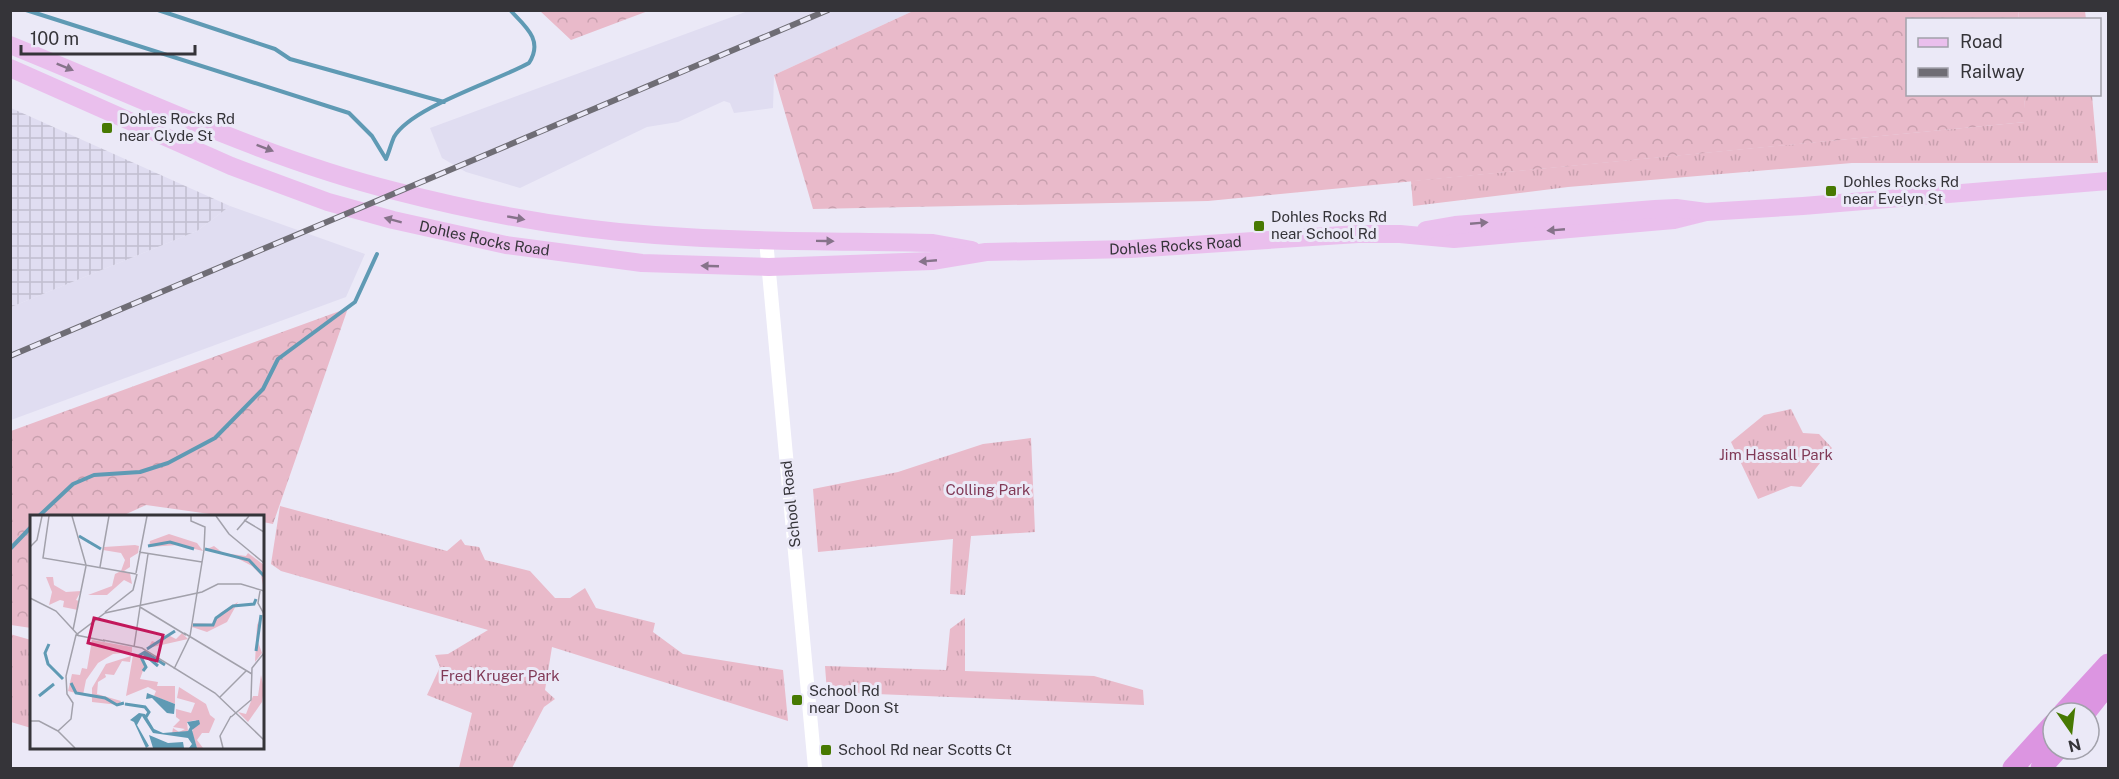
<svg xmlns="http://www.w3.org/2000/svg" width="2119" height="779" font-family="'Public Sans',sans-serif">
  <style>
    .built { fill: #e0ddf1 }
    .industrial { fill: url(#industrial-grid) }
    .grass { fill: url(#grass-tufts) }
    .forest { fill: url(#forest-crowns) }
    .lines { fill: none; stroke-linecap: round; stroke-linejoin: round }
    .stream { stroke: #5f9ab4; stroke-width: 4 }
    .minor { stroke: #fff; stroke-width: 14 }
    .major { stroke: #eabfed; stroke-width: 18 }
    .highway { stroke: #dc95e1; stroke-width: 21 }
    .rail-casing { stroke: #6f6d75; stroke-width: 6 }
    .rail { stroke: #ebe9f7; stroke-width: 4; stroke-dasharray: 11; stroke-linecap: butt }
    .oneway { fill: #86738a }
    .poi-dot { fill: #477902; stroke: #ebe9f7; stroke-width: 2 }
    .labels { text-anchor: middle; stroke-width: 6; stroke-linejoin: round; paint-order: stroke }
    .poi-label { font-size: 15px; fill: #353439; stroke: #ebe9f7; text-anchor: start }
    .street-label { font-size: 15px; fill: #353439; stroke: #ebe9f7 }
    .park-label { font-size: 15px; fill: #813a57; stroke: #ebe9f7 }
    .inset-river { fill: none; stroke: #5f9ab4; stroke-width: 3 }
    .inset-road { fill: none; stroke: #a2a1ab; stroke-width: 1.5 }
    .view { fill: #c2185b; fill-opacity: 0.15; stroke: #c2185b; stroke-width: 3 }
    .inset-edge { fill: none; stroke: #353439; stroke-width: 3 }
  </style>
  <defs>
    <pattern id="industrial-grid" width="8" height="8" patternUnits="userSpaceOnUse" patternTransform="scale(1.5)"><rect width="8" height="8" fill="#e0ddf1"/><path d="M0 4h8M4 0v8" fill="none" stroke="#c1becf"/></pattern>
    <pattern id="grass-tufts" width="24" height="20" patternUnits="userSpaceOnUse" patternTransform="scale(1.5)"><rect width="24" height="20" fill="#e9baca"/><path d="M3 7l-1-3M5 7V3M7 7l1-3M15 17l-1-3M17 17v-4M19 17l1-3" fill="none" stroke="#c8a0ae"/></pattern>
    <pattern id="forest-crowns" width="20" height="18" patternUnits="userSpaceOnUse" patternTransform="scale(1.5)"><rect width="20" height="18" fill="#e9baca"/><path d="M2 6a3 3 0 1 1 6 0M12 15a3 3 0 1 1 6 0" fill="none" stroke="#c8a0ae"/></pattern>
  </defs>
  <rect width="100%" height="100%" fill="#ebe9f7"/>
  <path class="built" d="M748,11H913L774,75L773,108L734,113L730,103L724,101L678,122L647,127L520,188L466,172L442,158L430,128Z
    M230,206L365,254L346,297L11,420V307L197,231Z"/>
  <path class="industrial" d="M11,108L230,206L197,231L11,307Z"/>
  <path class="grass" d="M2018,11H2085L2086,19H2019Z
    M2024,94L2092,95L2098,163H1852L1568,187L1413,206L1411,181L2025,122Z
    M1791,409L1803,433L1819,434L1832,448L1801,487L1791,486L1758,499L1731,442L1764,415Z
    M1031,438L1035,532L971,536L965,595L950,594L953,539L818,552L813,489L898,472L983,444Z
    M280,506L447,551L461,539L465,545L479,547L485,560L530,571L555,598H570L585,588L596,608L655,623L653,632L683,654L783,670L788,721L552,647L545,690L555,699L544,707L512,768H459L472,713L427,695L440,667L435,655L448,654L488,630L281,571L271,564Z
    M965,618V671L1094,676L1143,690L1144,705L827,692L825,666L946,670L950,629Z
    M10,634L31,640V728L11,722Z"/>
  <path class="forest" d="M540,11H648L571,40Z
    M913,11H2018L2019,19L1908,20V94L2024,95L2026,122L1208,201L813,209L774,75Z
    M348,308L273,524L263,522L262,516H224L146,505L122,516H32L31,628L11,625V431Z"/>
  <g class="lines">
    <path class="stream" d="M26,10L349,113L372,136L386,159
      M158,10L275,49L290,59L444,102
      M386,159C389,152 391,144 394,137C411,107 497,81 529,63C544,40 525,26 510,10
      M39,516L73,484L94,475L140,472L168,463L215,438L263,389L278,359L355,302L377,254
      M10,549L32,526"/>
    <path class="minor" d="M766,240L815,768"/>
    <g class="major">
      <path d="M10,45C137,96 263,158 395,191C480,213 567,229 655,235C747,242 840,241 933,243L972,250"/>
      <path id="s1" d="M10,68L231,166L328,202L393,220L506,245L642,263L769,267L932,261L986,252L1131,249L1358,234H1400L1454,239L1674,220L1706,212"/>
      <path d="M1426,230L1455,225L1655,209L1676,208L1706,212L1803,206L2108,181"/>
    </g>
    <path class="highway" d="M2063,713L2108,664
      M2085,713L2108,684
      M2013,768L2053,724
      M2041,768L2058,749"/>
    <g class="rail-casing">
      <path id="rail" d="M10,356L828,10"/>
    </g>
    <use href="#rail" class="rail"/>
  </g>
  <defs><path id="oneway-solid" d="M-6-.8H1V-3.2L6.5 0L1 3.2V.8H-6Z" transform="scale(1.5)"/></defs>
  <g class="oneway">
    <use href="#oneway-solid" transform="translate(65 67) rotate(22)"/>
    <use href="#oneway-solid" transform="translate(265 148) rotate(21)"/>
    <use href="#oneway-solid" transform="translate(516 218) rotate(10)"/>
    <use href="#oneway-solid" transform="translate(393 220) rotate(-165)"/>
    <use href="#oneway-solid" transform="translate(1479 223) rotate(-5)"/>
    <use href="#oneway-solid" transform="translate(1556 230) rotate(175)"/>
    <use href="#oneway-solid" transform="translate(825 241) rotate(1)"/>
    <use href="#oneway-solid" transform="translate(928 261) rotate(175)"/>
    <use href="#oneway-solid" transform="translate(710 266) rotate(-178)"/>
  </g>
  <g class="poi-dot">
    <rect x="101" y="122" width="12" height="12" rx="3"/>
    <rect x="1825" y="185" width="12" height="12" rx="3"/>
    <rect x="1253" y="220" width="12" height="12" rx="3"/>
    <rect x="791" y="694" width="12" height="12" rx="3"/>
    <rect x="820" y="744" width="12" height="12" rx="3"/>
  </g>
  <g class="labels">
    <g class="poi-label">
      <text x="119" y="124">Dohles Rocks Rd<tspan x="119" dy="17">near Clyde St</tspan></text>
      <text x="1843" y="187">Dohles Rocks Rd<tspan x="1843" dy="17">near Evelyn St</tspan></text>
      <text x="1271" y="222">Dohles Rocks Rd<tspan x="1271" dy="17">near School Rd</tspan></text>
      <text x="809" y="696">School Rd<tspan x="809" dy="17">near Doon St</tspan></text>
      <text x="838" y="755">School Rd near Scotts Ct</text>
    </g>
    <g class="street-label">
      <text dy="5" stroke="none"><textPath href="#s1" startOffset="506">Dohles Rocks Road</textPath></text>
      <text dy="5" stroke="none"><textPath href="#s1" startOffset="1200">Dohles Rocks Road</textPath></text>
      <text transform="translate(791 504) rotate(-96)" y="5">School Road</text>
    </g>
    <g class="park-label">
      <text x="1776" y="460">Jim Hassall Park</text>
      <text x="988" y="495">Colling Park</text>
      <text x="500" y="681">Fred Kruger Park</text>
    </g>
  </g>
  <g transform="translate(30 515)">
    <rect width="234" height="234" fill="#ebe9f7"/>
    <path d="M105,30L109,31L108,38L100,43V52L94,56L100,58L102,69L94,65L77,80H58L82,71L85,59L91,56L95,45L91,38L73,35L74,32ZM231,160L234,174L232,187L218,207L208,197L216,199L223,181H228Z" fill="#e9baca"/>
    <path d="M139,19L167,28L173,36L148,30L119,32L120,26ZM184,31L193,38L216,41L218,38L234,50V75L231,60L222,51L205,42L175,35ZM16,62H23L24,70L36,77L51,76L46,85L49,86L48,95L33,92L34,86L30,85L19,90L22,77ZM208,87L197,107L177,117L162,112L163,108L183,109L190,98ZM232,100L228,127L232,138L225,147L227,110ZM152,118L158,124L118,133L122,126L128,128L138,120L146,124ZM62,125L102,132V137L83,139L68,148L56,165L53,180L38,176L42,159L50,160L52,153L57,154ZM103,140H108L115,150L110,164L128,167L127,171H145V189L124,181L126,176L118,172L96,181ZM101,141L100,147L92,146L84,160L75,159L76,162L68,167L67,179L91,186L89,190L62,187V173L76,149ZM149,172L176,189L180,200L185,204L179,218H172L167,225L173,233H167L162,217L166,205L157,207L158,216L142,219L143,213L149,217L155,214L143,212L150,205L146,202V194L161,198L165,188L147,183Z" fill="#e9baca"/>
    <path d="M117,178L145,189L144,199L137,198L122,183L116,184ZM109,198L115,199L124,214L133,218L158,216L160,212L157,207L169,205L170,209L162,215L167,233H159L162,229L158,223L123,218L112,201L107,210L119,231L116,233L104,207L100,205ZM119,220L138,228L153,227L154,233H123Z" fill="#5f9ab4"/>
    <path class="inset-river" d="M49,21L71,34M118,31L140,27L164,34M175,34L219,45L234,61M163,110H183L186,103L203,91L224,89L226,84M19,129L15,138L18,149L33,164M117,134L145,116M226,136L231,100M114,139L128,151M113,156L116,152L110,140L115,137L135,150M41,168L46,178L75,183L87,190L94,188M9,181L24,169M95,189L115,192L119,197L116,202"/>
    <path class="inset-road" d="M19,1L13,43L55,50M42,1L56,50M186,1L199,19L234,48M214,5L234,17M207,15L219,1M0,32L7,25L12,1M109,37L172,47M55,50L106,59M70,52L79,1M106,58L117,1M230,76L228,88L234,99M0,83L26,96L49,121M110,92L156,120M75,97L103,75L107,59M43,115L56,51M154,118L222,159M0,120V146M46,120L75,126M73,125L112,133L185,178L234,225M104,132L118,39M144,154L160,121L174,35L175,12L161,6V1M190,182L216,156M201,202L221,185L222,153L234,138M0,206H9L28,216M45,233L28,216L41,204L43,188L37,179L36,161L46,120L75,98L172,77L188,69H211L234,76M193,233L190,221L201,201"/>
    <path class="view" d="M64,103L133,120L127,146L58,128Z"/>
    <rect width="234" height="234" class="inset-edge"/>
  </g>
  <rect width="2119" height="779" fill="none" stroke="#353439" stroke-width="24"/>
  <rect x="1906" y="18" width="195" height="78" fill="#ebe9f7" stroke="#a2a1ab" stroke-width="1.5"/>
  <rect x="1918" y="38" width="30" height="9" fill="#eabfed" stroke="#a2a1ab" stroke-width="1.5"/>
  <text x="1960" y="48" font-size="18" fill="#353439">Road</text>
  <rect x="1918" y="68" width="30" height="9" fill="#6f6d75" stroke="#a2a1ab" stroke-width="1.5"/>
  <text x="1960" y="78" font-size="18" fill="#353439">Railway</text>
  <g transform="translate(2071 731) rotate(166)"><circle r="28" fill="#ebe9f7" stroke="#a2a1ab" stroke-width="1.5"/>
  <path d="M0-4.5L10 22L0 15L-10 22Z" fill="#477902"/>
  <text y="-9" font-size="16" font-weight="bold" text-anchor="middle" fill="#353439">N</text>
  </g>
  <path d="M21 45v9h174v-9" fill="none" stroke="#353439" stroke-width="3"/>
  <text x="30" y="45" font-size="18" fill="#353439" stroke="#ebe9f7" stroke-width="4.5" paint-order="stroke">100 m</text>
</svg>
